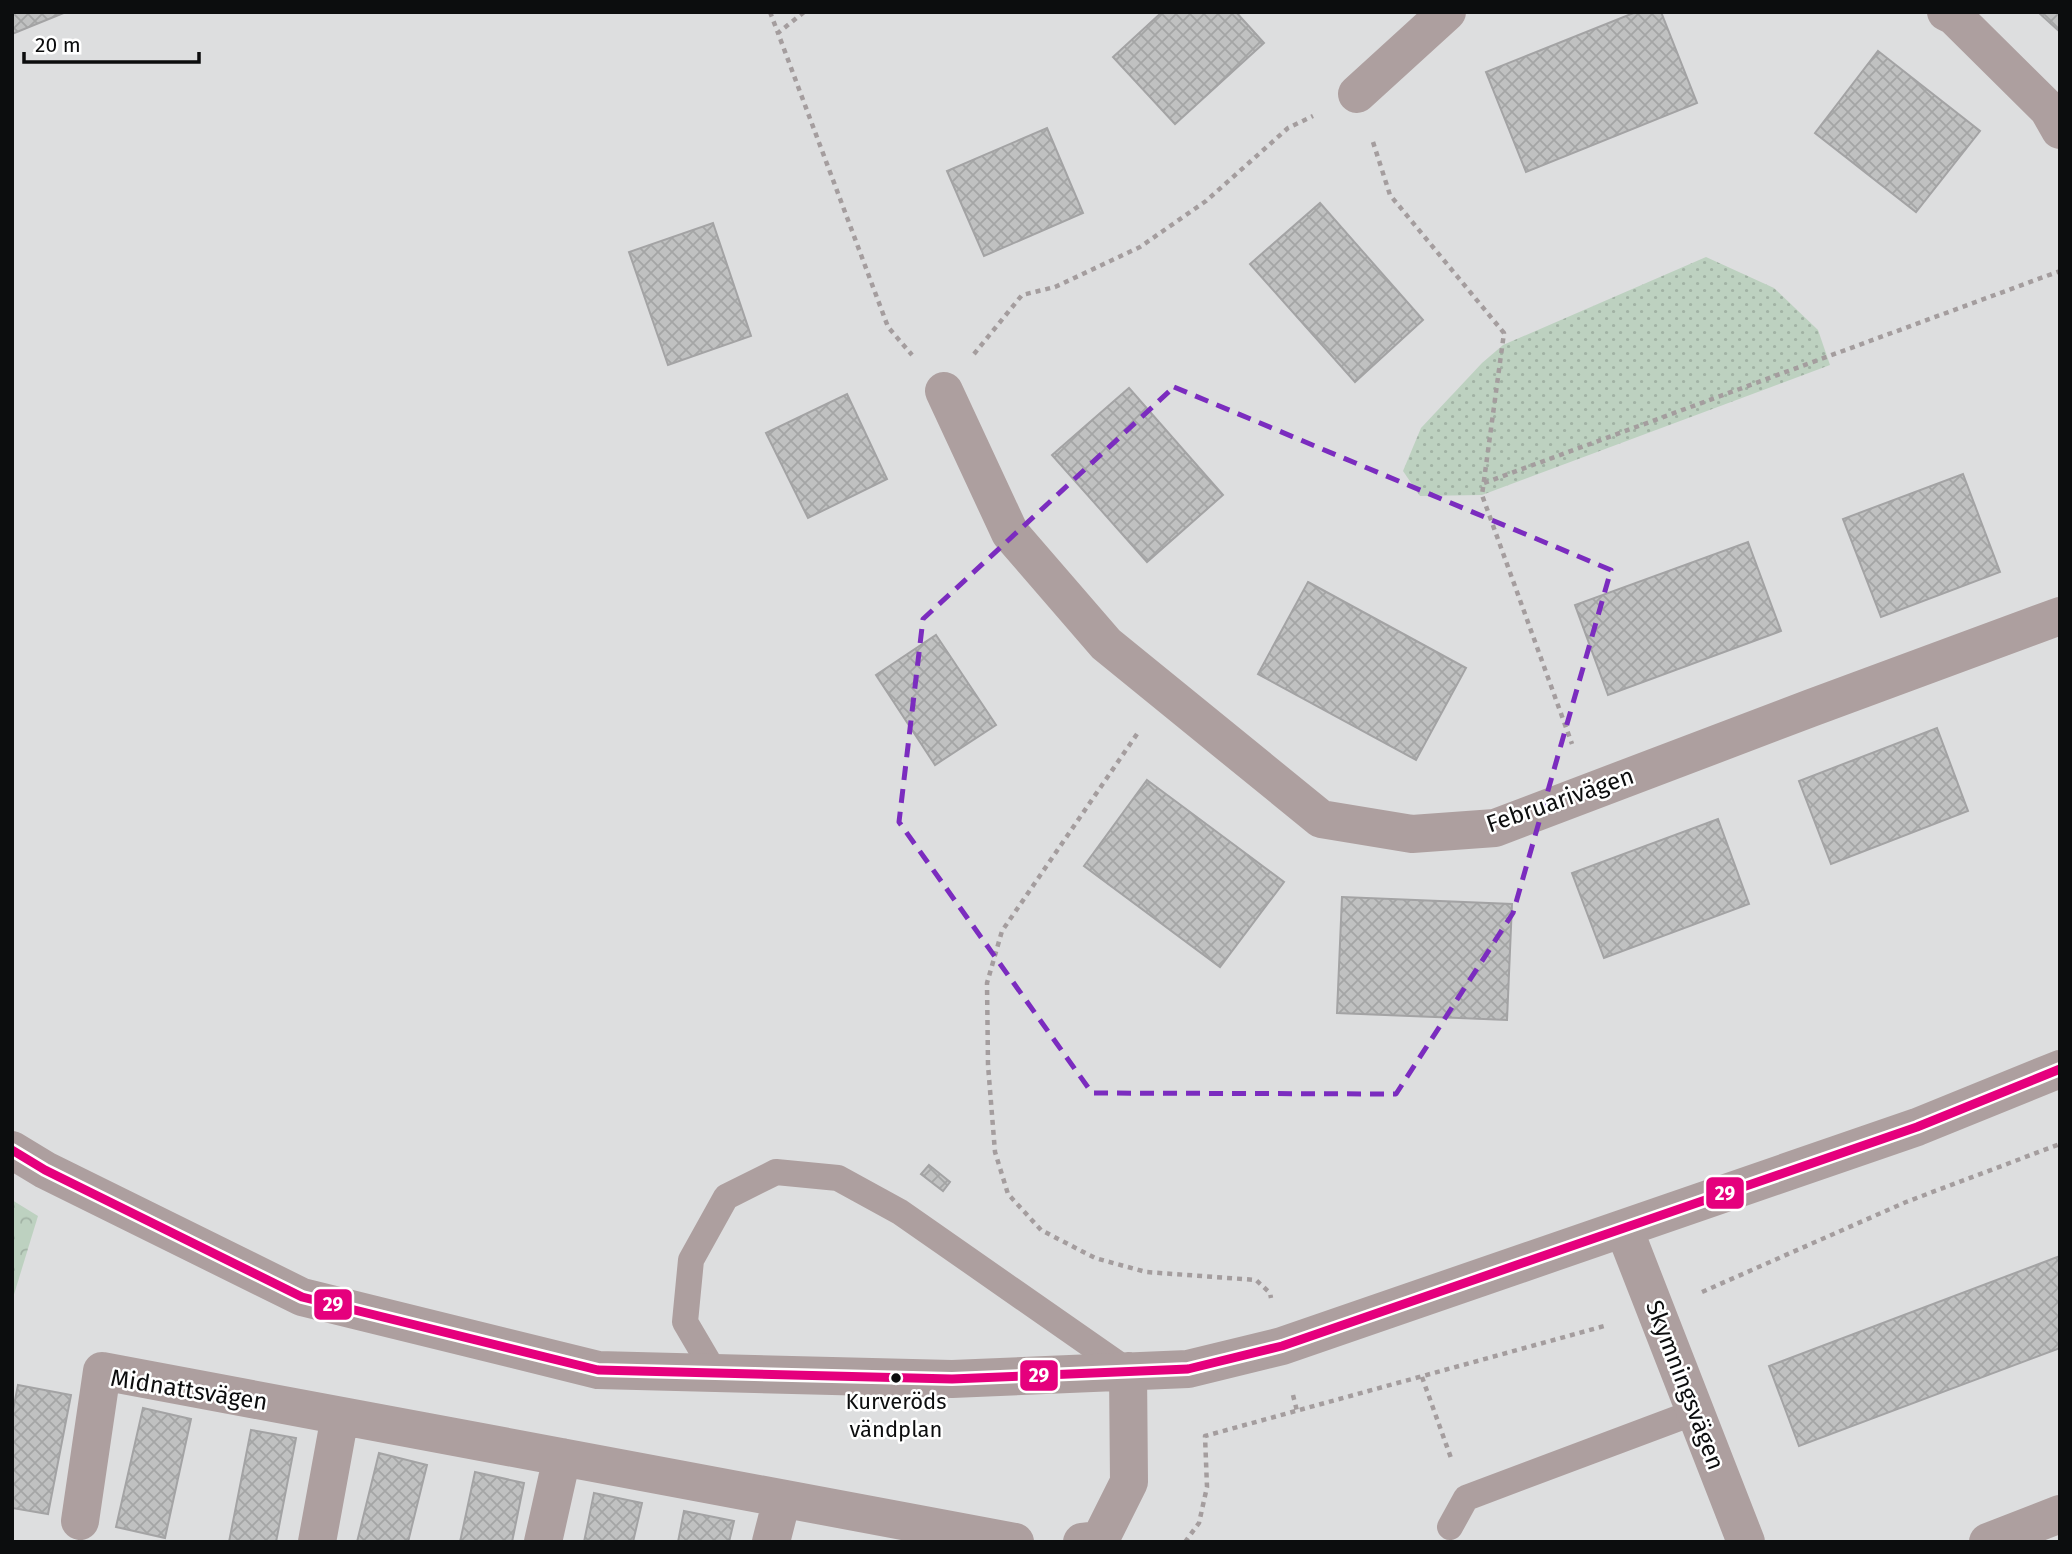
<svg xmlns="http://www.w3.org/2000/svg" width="2072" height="1554" font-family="'Fira Sans',sans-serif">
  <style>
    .forest { fill: url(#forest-crowns) }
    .park { fill: url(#park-dots) }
    .building { fill: url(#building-cross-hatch); stroke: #a3a3a4; stroke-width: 2 }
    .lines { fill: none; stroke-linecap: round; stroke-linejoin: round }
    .path { stroke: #a49d9e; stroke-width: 4.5; stroke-dasharray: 5 5; stroke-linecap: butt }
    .service { stroke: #ad9f9f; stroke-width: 26 }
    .minor { stroke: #ad9f9f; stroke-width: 38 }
    .bus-1-casing { stroke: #fff; stroke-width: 14 }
    .bus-1 { stroke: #e5007d; stroke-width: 9 }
    .marked { fill: none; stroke: #7b2cbf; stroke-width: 5; stroke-dasharray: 14 9; stroke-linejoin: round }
    .bus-dot { fill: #0c0d0e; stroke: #fff; stroke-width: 2.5 }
    .labels { text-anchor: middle; stroke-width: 5; stroke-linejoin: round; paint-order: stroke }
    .bus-label { font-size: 22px; fill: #0c0d0e; stroke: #fff }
    .street-label { font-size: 24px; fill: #0c0d0e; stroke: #fff }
    .line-badge { stroke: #fff; stroke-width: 2.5 }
    .badge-label { font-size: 19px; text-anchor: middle; font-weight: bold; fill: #fff }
  </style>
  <defs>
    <pattern id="forest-crowns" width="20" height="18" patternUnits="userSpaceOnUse" patternTransform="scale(1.75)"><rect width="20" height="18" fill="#bdd1c0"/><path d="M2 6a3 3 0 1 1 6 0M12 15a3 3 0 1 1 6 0" fill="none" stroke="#a1b2a4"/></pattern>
    <pattern id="park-dots" width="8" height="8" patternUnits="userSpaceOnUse" patternTransform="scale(1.75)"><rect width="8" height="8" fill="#bdd1c0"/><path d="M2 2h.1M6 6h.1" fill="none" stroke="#a1b2a4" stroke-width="1.8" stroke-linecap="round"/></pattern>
    <pattern id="building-cross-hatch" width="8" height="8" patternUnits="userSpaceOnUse" patternTransform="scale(1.75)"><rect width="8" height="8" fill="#c0c1c1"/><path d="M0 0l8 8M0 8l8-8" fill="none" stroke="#a4a5a5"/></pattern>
  </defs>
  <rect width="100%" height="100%" fill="#dddedf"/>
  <path class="forest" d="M12,1200L38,1216L12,1301Z"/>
  <path class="park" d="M1706,257L1774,288L1818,330L1830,365L1482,495L1420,496L1403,471L1421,428L1482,363L1503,345Z"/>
  <path class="building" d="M12,12H66L12,34Z
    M1162,12H1236L1264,43L1175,124L1113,57Z
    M1636,12H1661L1697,103L1526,172L1486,72Z
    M2038,12H2060V32Z
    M1878,51L1980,131L1916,212L1815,133Z
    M1047,128L1083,213L984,256L947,171Z
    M1320,203L1423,320L1355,382L1250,264Z
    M713,223L751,336L668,365L629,252Z
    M1129,388L1223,495L1147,562L1052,455Z
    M847,394L887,479L808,518L766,433Z
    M1963,474L2000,572L1881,617L1843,519Z
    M1748,542L1781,631L1608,695L1575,605Z
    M1308,582L1466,668L1416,760L1258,674Z
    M936,635L996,725L935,765L876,675Z
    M1937,728L1968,811L1831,864L1799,781Z
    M1147,780L1284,882L1220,967L1084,866Z
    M1718,819L1749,904L1604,958L1572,873Z
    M1342,897L1512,904L1507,1020L1337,1013Z
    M929,1165L950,1182L943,1191L921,1174Z
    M2060,1256V1348L1799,1446L1769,1366Z
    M18,1385L71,1395L48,1514L12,1508V1415Z
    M143,1408L191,1419L165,1538L116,1527Z
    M251,1430L296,1438L276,1542H229Z
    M379,1453L427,1465L408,1542H357Z
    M475,1472L524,1483L512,1542H460Z
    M594,1493L642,1503L633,1542H584Z
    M684,1511L734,1521L729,1542H678Z"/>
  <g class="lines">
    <path class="path" d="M770,12L778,33
      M804,12L778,33L888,327L912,355
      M1373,142L1390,195L1504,333L1482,495L1572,744
      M974,354L1022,295L1055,287L1140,247L1206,201L1288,128L1313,116
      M1484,483L2060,271
      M1137,734L1002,931L987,983L988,1065L995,1152L1008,1194L1041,1230L1095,1258L1146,1272L1256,1280L1270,1293L1271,1298
      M1702,1292L1906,1202L2060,1144
      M1422,1377L1451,1458
      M1293,1395L1297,1411
      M1185,1542L1199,1523L1207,1487L1205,1436L1608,1325"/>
    <path class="service" d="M715,1373L685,1322L691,1260L726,1197L776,1172L838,1178L900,1212L1128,1371
      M1450,1527L1466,1498L1695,1412"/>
    <path class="minor" d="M1946,12L1954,16L2048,109L2060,130
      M1357,94L1447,12
      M944,391L1010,533L1106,644L1321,819L1412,834L1495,828L1811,708L2060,616
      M12,1150L45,1170L302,1297L598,1370L952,1379L1188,1369L1282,1346L1917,1127L2060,1069
      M1624,1229L1746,1542
      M80,1521L102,1371L1015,1542
      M317,1542L340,1416
      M543,1542L562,1457
      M771,1542L782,1499
      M1082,1542L1100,1540L1129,1482L1128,1371
      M1988,1542L2060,1514"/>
    <g class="bus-1-casing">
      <path id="bus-1" d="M12,1150L45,1170L302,1297L598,1370L952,1379L1188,1369L1282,1346L1917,1127L2060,1069"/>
    </g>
    <use href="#bus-1" class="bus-1"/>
  </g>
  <path class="marked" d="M1174,387L1611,570L1513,913L1396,1094L1092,1093L899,822L923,619Z"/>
  <circle class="bus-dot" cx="896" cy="1378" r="6"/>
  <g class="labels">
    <g class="bus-label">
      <text x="896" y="1409">Kurveröds<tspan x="896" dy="28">vändplan</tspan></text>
    </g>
    <g class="street-label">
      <text transform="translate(1560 800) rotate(-19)" y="8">Februarivägen</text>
      <text transform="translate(1685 1385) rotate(69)" y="8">Skymningsvägen</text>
      <text transform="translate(189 1390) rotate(9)" y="8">Midnattsvägen</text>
    </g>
  </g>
  <g class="line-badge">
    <rect x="1705" y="1176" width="40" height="34" rx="7" fill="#e5007d"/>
    <rect x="313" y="1288" width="40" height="33" rx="7" fill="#e5007d"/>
    <rect x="1019" y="1359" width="40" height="33" rx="7" fill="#e5007d"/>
  </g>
  <g class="badge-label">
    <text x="1725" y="1200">29</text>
    <text x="333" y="1311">29</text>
    <text x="1039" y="1382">29</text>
  </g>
  <rect width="2072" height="1554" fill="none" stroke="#0c0d0e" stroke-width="28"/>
  <path d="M24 52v10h175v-10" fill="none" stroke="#0c0d0e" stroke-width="3.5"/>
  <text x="35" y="52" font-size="21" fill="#0c0d0e" stroke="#ffffff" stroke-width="5" paint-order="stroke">20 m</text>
</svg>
